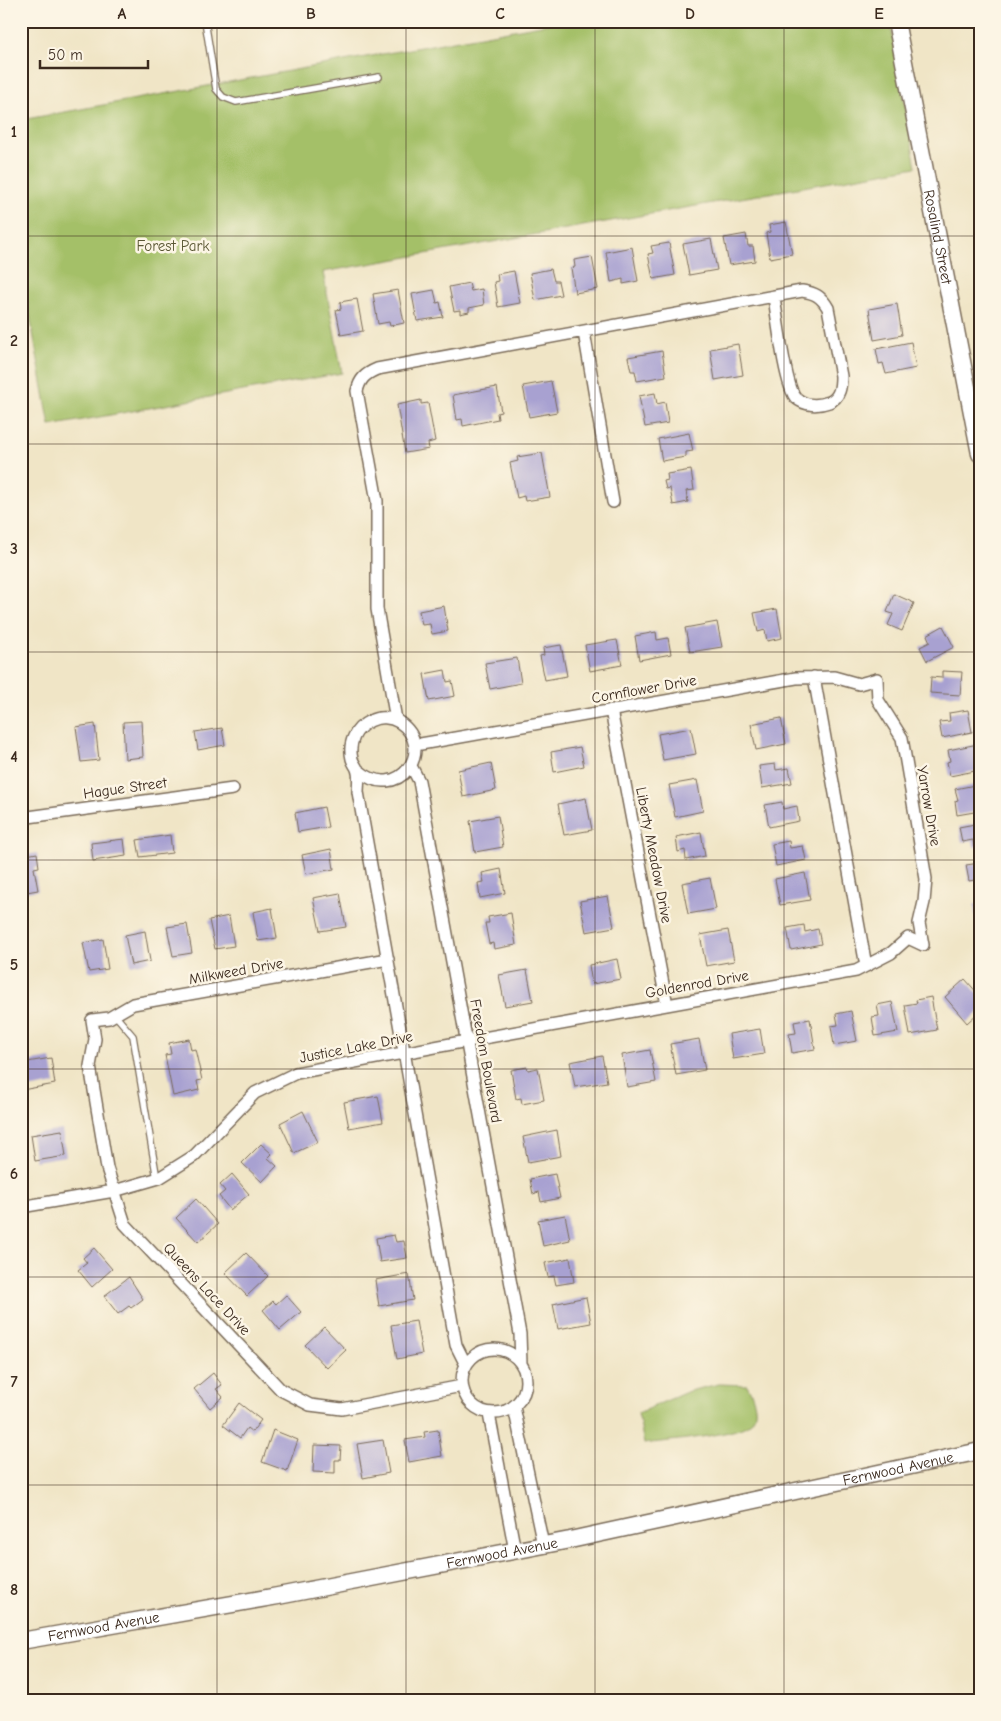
<svg xmlns="http://www.w3.org/2000/svg" width="1001" height="1721" font-family="'Comic Neue',sans-serif">
  <style>
    .green { fill: #a4c067; stroke: #707542 }
    .building { fill: #a8a1d1 }
    .lines { fill: none; stroke-linecap: round; stroke-linejoin: round }
    .lane-casing { stroke: #7a6b59; stroke-width: 8 }
    .street-casing { stroke: #7a6b59; stroke-width: 14 }
    .secondary-casing { stroke: #7a6b59; stroke-width: 19 }
    .lane { stroke: #fff; stroke-width: 5.5 }
    .street { stroke: #fff; stroke-width: 11 }
    .secondary { stroke: #fff; stroke-width: 16 }
    .grid { fill: none; stroke: #3b2a1e; stroke-width: 1; stroke-opacity: 0.55 }
    .labels { text-anchor: middle; stroke-width: 5; stroke-linejoin: round; paint-order: stroke }
    .street-label { font-size: 15px; fill: #3b2a1e; stroke: #fcf5e5 }
    .park-label { font-size: 15px; fill: #5a5734; stroke: #fcf5e5 }
    .neatline { fill: none; stroke: #3b2a1e; stroke-width: 2 }
    .grid-label { font-size: 16px; text-anchor: middle; font-weight: bold; fill: #3b2a1e }
  </style>
  <rect width="100%" height="100%" fill="#fcf5e5"/>
  <filter id="ink" filterUnits="userSpaceOnUse"><feTurbulence type="fractalNoise" baseFrequency=".02" numOctaves="2"/><feDisplacementMap in="SourceGraphic" scale="10" xChannelSelector="R" yChannelSelector="G"/><feConvolveMatrix kernelMatrix="1 2 1 2 8 2 1 2 1" color-interpolation-filters="sRGB"/></filter>
  <filter id="wash" filterUnits="userSpaceOnUse"><feTurbulence type="fractalNoise" baseFrequency=".0096" numOctaves="4" result="noise"/><feDisplacementMap in="SourceGraphic" scale="20" xChannelSelector="R" yChannelSelector="G"/><feGaussianBlur stdDeviation="1.12" result="paint"/><feColorMatrix in="noise" values="0 0 0 0 0 0 0 0 0 0 0 0 0 0 0 0 0 1.4 0 .05"/><feComposite in="paint" operator="in"/></filter>
  <g filter="url(#wash)">
    <rect width="100%" height="100%" fill="#f0e5c6"/>
    <path class="green" d="M563,21H890L916,167L323,272L342,373L50,426L21,267V120Z
      M719,1384L747,1385C753,1396 761,1413 749,1424C735,1436 665,1441 644,1444L638,1413L689,1391Z"/>
    <g id="blocks">
      <path class="building" d="M786,222L792,254L770,258L766,233L770,232L769,225Z
        M746,234L748,246H753L755,261L729,265L724,238Z
        M711,239L717,270L689,275L683,244Z
        M669,243L675,275L653,279L648,254L653,253L651,246Z
        M632,247L638,281L623,284V279L611,282L606,252Z
        M592,257L598,289L575,293L571,268L575,267L574,260Z
        M551,269L554,281H558L561,295L535,300L530,273Z
        M514,271L520,303L498,307L494,282L498,281L497,274Z
        M469,283L471,291L482,289L484,305L469,308V312L460,314V310L454,311L449,287Z
        M398,290L404,323L390,326L389,322L378,324L373,294Z
        M434,290L437,303L440,302L443,317L417,321L412,294Z
        M357,299L363,331L341,335L336,310L341,309L340,302Z
        M897,304L902,335L874,340L869,309Z
        M911,342L916,368L886,374L883,363L879,364L876,349Z
        M738,344L743,375L715,380L710,349Z
        M662,351L666,376L637,381L635,371H631L628,357Z
        M551,381L557,412L529,417L523,386Z
        M497,387L501,412L497,413L498,419L463,426L462,419L457,420L453,395Z
        M655,393L657,404L665,402L668,423L645,427L639,396Z
        M421,400V404L428,403L435,441L428,443L429,449L405,453L397,405Z
        M689,433L693,451L686,452V457L662,461L658,439Z
        M542,453L550,497L525,501L524,496L517,498L510,463L518,461L517,457Z
        M691,470L694,490L686,491L688,502L673,505L670,488L666,489L664,481L668,480L667,474Z
        M894,594L914,603L902,631L888,625L893,614L887,612Z
        M444,606L448,631L432,634L430,624L422,625L419,611Z
        M777,609L782,638L767,641L765,630L758,632L754,613Z
        M717,622L722,647L690,652L685,628Z
        M943,626L954,647L927,661L920,647L930,642L927,635Z
        M656,632L657,640L668,638L671,654L639,660L635,636Z
        M617,640L622,665L590,671L585,645Z
        M561,645L567,676L545,680L540,656L544,655L543,648Z
        M517,658L521,683L490,689L485,663Z
        M445,670L447,682L452,681L455,696L429,701L424,674Z
        M942,671L962,672L960,695L930,693L931,677L942,678Z
        M968,710L972,732L942,738L939,722L950,721L949,713Z
        M781,718L786,744L756,750L751,724Z
        M141,721L143,757L125,759L123,722Z
        M95,724L99,760L81,762L76,727Z
        M222,728L225,745L198,750L195,732Z
        M691,728L696,754L663,760L658,734Z
        M978,744L980,770L950,776L947,762L950,761L948,750Z
        M580,747L584,766L554,772L551,752Z
        M491,763L496,790L463,797L458,770Z
        M775,764L776,770L789,768L792,783L762,788L759,766Z
        M697,780L703,811L675,817L669,785Z
        M980,784V811L957,815L955,801L958,800L955,789Z
        M586,798L592,830L564,835L558,804Z
        M782,802L783,809L797,806L799,821L769,827L765,805Z
        M324,807L328,827L298,832L295,813Z
        M498,816L503,847L475,852L470,821Z
        M980,823V846L974,847L973,840L962,842L959,827Z
        M701,832L705,856L686,860L685,850L678,852L676,837Z
        M170,835L172,853L140,857L137,840Z
        M124,839L126,856L93,861L91,843Z
        M789,841L790,848L803,846L806,860L776,866L772,844Z
        M331,849L334,869L306,874L302,855Z
        M37,853L39,867L34,868L38,890L21,893V856Z
        M980,863V879L969,881L966,865Z
        M501,869L505,893L480,898L478,883L484,882L482,873Z
        M805,873L810,900L780,905L775,879Z
        M710,878L716,909L688,914L682,883Z
        M340,893L346,927L320,931L313,898Z
        M608,896L614,927L586,932L580,901Z
        M980,903V923H977L974,905Z
        M272,908L277,938L258,941L253,912Z
        M511,913L516,945L494,949L493,943L489,944L485,923H489L488,917Z
        M229,916L234,946L215,949L209,920Z
        M187,924L192,953L173,956L167,927Z
        M804,925L805,932L818,929L821,944L791,950L787,928Z
        M728,930L734,961L706,966L700,935Z
        M145,931L150,961L131,965L125,935Z
        M103,939L108,969L89,972L83,943Z
        M617,959L621,979L592,984L589,965Z
        M527,970L533,1001L505,1006L499,975Z
        M965,979L980,996V1011L967,1023L945,997Z
        M931,997L937,1030L910,1035L905,1005L917,1003L916,1000Z
        M892,1002L898,1032L875,1036L872,1017L879,1016L877,1005Z
        M851,1011L857,1041L834,1045L831,1026L838,1025L836,1014Z
        M810,1019L815,1049L792,1053L789,1034L796,1033L794,1022Z
        M760,1029L764,1054L733,1059L729,1034Z
        M189,1039L191,1050L195,1049L202,1080L197,1081L199,1090L173,1096L165,1055L171,1054L169,1043Z
        M699,1039L705,1070L676,1075L670,1044Z
        M650,1050L656,1082L627,1087L622,1055Z
        M602,1056L607,1082L575,1087L570,1062Z
        M51,1058L55,1084L22,1090L21,1063Z
        M527,1067L528,1070L538,1068L544,1100L522,1104L521,1098L516,1099L511,1070Z
        M378,1096L383,1122L349,1128L344,1102Z
        M303,1111L318,1142L294,1153L280,1123Z
        M62,1130L66,1156L35,1161L31,1135Z
        M557,1130L561,1156L528,1162L523,1137Z
        M261,1144L272,1154L268,1158L277,1166L262,1182L242,1163Z
        M232,1174L249,1194L230,1210L219,1196L225,1191L220,1185Z
        M555,1174L560,1198L541,1202L539,1192L533,1194L530,1179Z
        M196,1199L218,1224L198,1242L176,1218Z
        M565,1215L570,1240L543,1246L538,1220Z
        M394,1235L396,1242L404,1241L407,1258L380,1262L376,1238Z
        M94,1248L112,1269L92,1287L78,1270L87,1263L83,1258Z
        M246,1253L268,1276L247,1296L225,1273Z
        M570,1258L574,1282L556,1285L554,1276L548,1277L545,1263Z
        M409,1274L413,1300L379,1306L375,1280Z
        M129,1277L143,1299L131,1308L129,1306L118,1314L104,1296Z
        M286,1295L301,1312L280,1330L263,1310L273,1301L276,1304Z
        M586,1297L591,1323L558,1329L553,1304Z
        M416,1321L422,1354L397,1359L391,1325Z
        M324,1327L346,1350L327,1368L305,1345Z
        M213,1373L222,1385L216,1389L223,1397L210,1408L194,1389Z
        M239,1403L261,1420L252,1432L247,1428L240,1438L223,1425Z
        M273,1430L298,1440L287,1471L262,1462Z
        M438,1430L442,1456L409,1462L405,1440L425,1437L424,1432Z
        M383,1440L389,1473L363,1478L357,1444Z
        M314,1445L341,1446L340,1460H335V1473L313,1472Z"/>
    </g>
  </g>
  <g filter="url(#ink)">
    <use href="#blocks" fill-opacity="0" stroke="#7a6b59" stroke-width="1"/>
    <g class="lines">
      <g class="lane-casing">
        <path id="lane" d="M205,21L216,89L223,97L236,102L379,77
          M115,1015L133,1036L157,1179"/>
      </g>
      <g class="street-casing">
        <path id="street" d="M584,332L613,502
          M814,677L866,966
          M611,710L667,1005
          M396,720L377,609V501L357,391C360,379 365,374 377,369L802,291C815,293 821,296 828,308L841,376C841,386 840,398 829,402C818,406 805,406 796,398C785,387 777,316 774,297
          M415,745L796,678L834,677L859,684L877,679L878,700L902,738L926,879L924,902L919,923L923,945
          M411,766L419,781L520,1334L521,1364
          M358,770C398,805 438,748 399,722C391,717 379,716 370,721C355,728 348,743 352,759C353,763 356,766 357,769C360,776 358,786 358,792L456,1345L466,1365
          M21,818L233,789
          M388,959L133,1004L109,1018L92,1020L95,1039L90,1066L107,1168L125,1224L281,1390L310,1405L342,1409L462,1386
          M21,1207L114,1191L159,1178L194,1156L255,1093L296,1073L467,1041L856,971L891,953L908,938L923,945
          M462 1381a32 32 0 1 1 64 0a32 32 0 1 1-64 0Z
          M514,1407L543,1545
          M489,1414L515,1551"/>
      </g>
      <g class="secondary-casing">
        <g id="secondary">
          <path id="s1" d="M896,21L980,454"/>
          <path id="s2" d="M21,1641L278,1596L570,1540L980,1451"/>
        </g>
      </g>
      <use href="#lane" class="lane"/>
      <use href="#street" class="street"/>
      <use href="#secondary" class="secondary"/>
    </g>
  </g>
  <path class="grid" d="M217,21V1700M406,21V1700M595,21V1700M784,21V1700M21,236H980M21,444H980M21,652H980M21,860H980M21,1069H980M21,1277H980M21,1485H980"/>
  <g class="labels">
    <g class="street-label">
      <text dy="5" stroke="none"><textPath href="#s1" startOffset="220">Rosalind Street</textPath></text>
      <text transform="translate(644 689) rotate(-10)" y="5">Cornflower Drive</text>
      <text transform="translate(125 788) rotate(-8)" y="5">Hague Street</text>
      <text transform="translate(929 806) rotate(80)" y="5">Yarrow Drive</text>
      <text transform="translate(654 855) rotate(79)" y="5">Liberty Meadow Drive</text>
      <text transform="translate(236 971) rotate(-10)" y="5">Milkweed Drive</text>
      <text transform="translate(697 984) rotate(-10)" y="5">Goldenrod Drive</text>
      <text transform="translate(356 1047) rotate(-11)" y="5">Justice Lake Drive</text>
      <text transform="translate(486 1061) rotate(80)" y="5">Freedom Boulevard</text>
      <text transform="translate(207 1289) rotate(47)" y="5">Queens Lace Drive</text>
      <text dy="5" stroke="none"><textPath href="#s2" startOffset="894">Fernwood Avenue</textPath></text>
      <text dy="5" stroke="none"><textPath href="#s2" startOffset="489">Fernwood Avenue</textPath></text>
      <text dy="5" stroke="none"><textPath href="#s2" startOffset="84">Fernwood Avenue</textPath></text>
    </g>
    <g class="park-label">
      <text x="173" y="251">Forest Park</text>
    </g>
  </g>
  <rect width="1001" height="1721" fill="none" stroke="#fcf5e5" stroke-width="55"/>
  <path d="M40 60v8h108v-8" fill="none" stroke="#3b2a1e" stroke-width="2.5"/>
  <text x="48" y="60" font-size="15" fill="#3b2a1e" stroke="#fcf5e5" stroke-width="4" paint-order="stroke">50 m</text>
  <rect x="28" y="28" width="946" height="1666" class="neatline"/>
  <g class="grid-label">
    <text x="122" y="19">A</text>
    <text x="311" y="19">B</text>
    <text x="500" y="19">C</text>
    <text x="690" y="19">D</text>
    <text x="879" y="19">E</text>
    <text x="14" y="137">1</text>
    <text x="14" y="346">2</text>
    <text x="14" y="554">3</text>
    <text x="14" y="762">4</text>
    <text x="14" y="970">5</text>
    <text x="14" y="1179">6</text>
    <text x="14" y="1387">7</text>
    <text x="14" y="1595">8</text>
  </g>
</svg>
